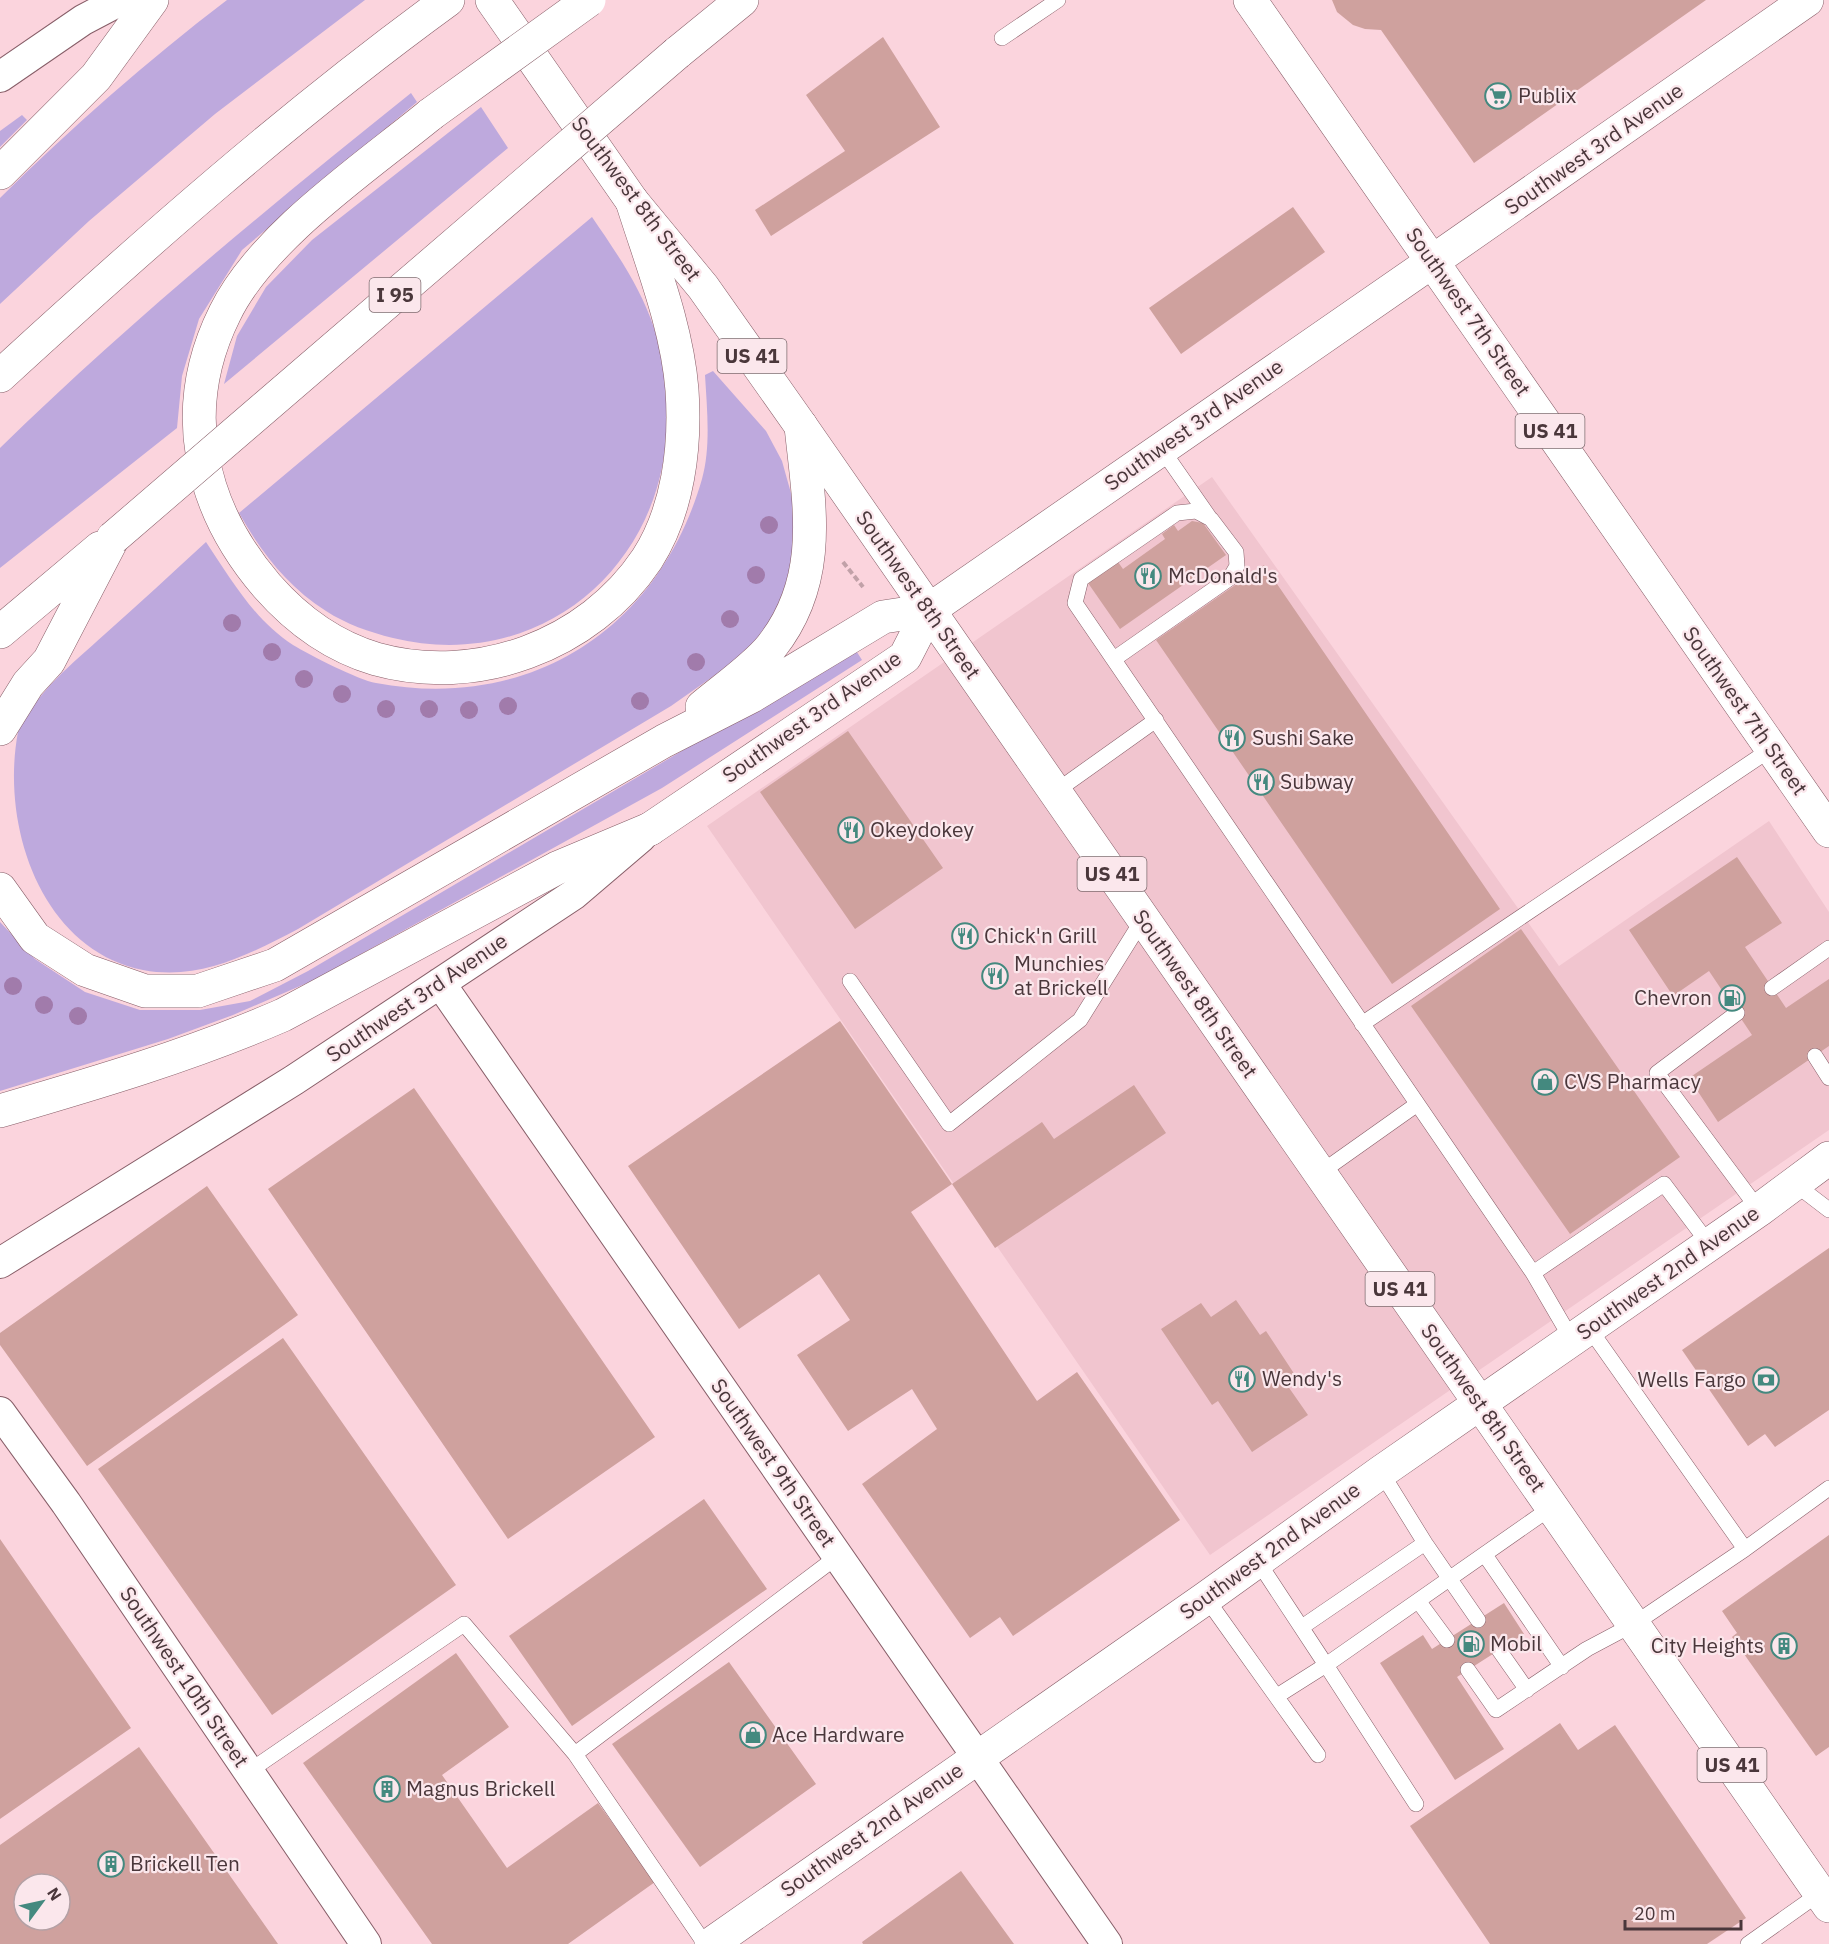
<svg xmlns="http://www.w3.org/2000/svg" width="1829" height="1944" font-family="'IBM Plex Sans',sans-serif">
  <style>
    .built { fill: #f1c5cf }
    .green { fill: #bea9dd }
    .building { fill: #cfa19e; fill-rule: evenodd }
    .lines { fill: none; stroke-linecap: round; stroke-linejoin: round }
    .service-casing { stroke: #875e68; stroke-width: 16 }
    .minor-casing { stroke: #875e68; stroke-width: 32 }
    .tertiary-casing { stroke: #875e68; stroke-width: 34 }
    .primary-casing { stroke: #875e68; stroke-width: 34 }
    .motorway-casing { stroke: #875e68; stroke-width: 34 }
    .path { stroke: #c1a1a8; stroke-width: 4; stroke-dasharray: 6 3; stroke-linecap: butt }
    .service { stroke: #fff; stroke-width: 15 }
    .minor { stroke: #fff; stroke-width: 30 }
    .tertiary { stroke: #fff; stroke-width: 33 }
    .primary { stroke: #fff; stroke-width: 33 }
    .motorway { stroke: #fff; stroke-width: 33 }
    .motorway-bridge-casing { stroke: #875e68; stroke-width: 34; stroke-linecap: butt }
    .motorway-bridge { stroke: #fff; stroke-width: 33 }
    .tree { fill: #a17bab }
    .labels { text-anchor: middle; stroke-width: 4.5; stroke-linejoin: round; paint-order: stroke }
    .shield { fill: #fbe7ec; stroke: #7f6c70; stroke-width: 1.5 }
    .shield-label { font-size: 20px; font-weight: bold; fill: #4a373b }
    .poi-label { font-size: 21px; fill: #4a373b; stroke: #fbe7ec; text-anchor: start }
    .street-label { font-size: 21px; fill: #4a373b; stroke: #fbe7ec }
  </style>
  <rect width="100%" height="100%" fill="#fbd4dd"/>
  <path class="built" d="M1212,477L1559,966L1769,821L1829,912V1130L1210,1555L707,826Z"/>
  <path class="green" d="M227,0H365L215,114L89,221L0,304V198C72,127 147,61 227,0Z
    M411,93L417,102L242,250L199,319L182,376L177,428L0,568V448C130,321 270,206 411,93Z
    M481,107L508,148L224,384L237,336L266,287L312,240Z
    M22,115L27,120L0,147V131Z
    M592,217C616,252 641,288 654,328C664,357 667,388 667,418C667,566 539,674 393,638C369,632 346,624 326,611C287,586 261,552 239,513Z
    M713,371L766,431L782,461L794,504L796,541L787,585L772,619L745,654L671,706L298,929C250,954 200,981 143,970C42,950 0,827 18,732C37,691 72,664 105,634C139,604 172,573 206,542C231,579 254,620 293,645C310,655 358,680 376,683C530,712 659,629 702,479C711,447 707,409 705,375Z
    M855,649L862,660L662,788L314,980L233,1015L168,1039L0,1091V922L35,959L85,992L140,1010H200L250,1001L308,971Z"/>
  <path class="building" d="M1332,0H1706L1474,163L1381,30L1365,29L1353,25L1337,12Z
    M883,37L940,127L771,236L755,210L845,151L806,95Z
    M1293,207L1325,252L1181,354L1149,308Z
    M1192,521L1203,523L1226,555L1120,629L1088,583L1118,562L1123,569L1165,539L1162,534L1174,525L1178,531Z
    M1264,565L1500,909L1392,984L1156,640Z
    M848,731L943,868L855,929L760,792Z
    M1737,857L1782,923L1745,947L1786,1008L1829,979V1046L1718,1122L1689,1078L1752,1035L1709,971L1673,996L1629,930Z
    M1521,929L1680,1157L1570,1234L1411,1006Z
    M840,1021L952,1184L911,1212L1037,1401L1077,1372L1180,1520L1013,1636L1000,1617L970,1638L862,1484L937,1429L912,1389L848,1431L797,1355L850,1320L819,1274L739,1329L628,1166Z
    M1134,1085L1166,1133L995,1248L952,1184L1042,1122L1054,1139Z
    M414,1088L655,1437L508,1539L268,1189Z
    M207,1186L298,1315L87,1466L0,1345V1333Z
    M1829,1248V1410L1775,1447L1765,1434L1748,1446L1682,1350Z
    M1236,1300L1260,1335L1266,1331L1295,1375L1285,1382L1308,1415L1252,1452L1218,1401L1212,1405L1161,1329L1201,1303L1211,1317Z
    M283,1338L456,1585L272,1715L98,1469Z
    M704,1499L767,1589L572,1726L509,1636Z
    M1829,1535V1747L1816,1756L1732,1637L1737,1633L1722,1611Z
    M0,1539L131,1728L0,1819Z
    M1504,1603L1524,1634L1457,1677L1504,1749L1455,1780L1380,1663L1423,1635L1432,1649Z
    M456,1653L509,1727L442,1775L507,1868L598,1803L655,1882L568,1944H432L303,1763Z
    M729,1662L816,1784L700,1867L612,1744Z
    M1560,1723L1578,1750L1615,1725L1746,1918L1707,1944H1490L1410,1826Z
    M139,1747L181,1806L278,1944H0V1845ZM24,1884H60V1920H24Z
    M961,1871L1014,1944H863L862,1942Z"/>
  <g class="lines">
    <g class="service-casing">
      <path id="service" d="M1002,38L1058,0
        M1161,448L1209,517
        M1114,659L1230,578L1237,566L1236,552L1211,519L1196,511L1177,513L1081,579L1075,603L1533,1273L1572,1340
        M1055,792L1156,720
        M850,981L949,1124L1080,1020L1143,919
        M1772,988L1829,948
        M1737,1013L1657,1073L1759,1210
        M1362,1024L1771,749
        M1815,1056L1829,1078
        M1320,1173L1416,1105
        M1795,1184L1829,1210
        M1533,1273L1664,1184L1709,1244
        M1381,1472L1425,1543L1478,1620
        M1745,1549L1829,1488
        M1485,1555L1562,1667
        M1257,1560L1326,1665L1552,1507
        M1206,1598L1318,1755
        M1419,1602L1447,1640
        M1302,1627L1425,1543
        M1499,1650L1527,1690
        M1468,1670L1496,1710L1587,1649L1634,1624L1745,1549L1589,1328
        M1277,1696L1326,1665L1416,1804
        M575,1754L705,1944
        M248,1772L464,1624L575,1754L838,1556
        M1748,1944L1820,1893"/>
    </g>
    <g class="minor-casing">
      <path id="minor" d="M0,77L83,20L121,0
        M440,983L1107,1944
        M0,1263L294,1080L573,895L641,837
        M0,1412L66,1503L366,1944"/>
    </g>
    <g class="tertiary-casing">
      <path id="tertiary" d="M1433,261L1807,0
        M711,1944L1206,1598L1381,1472L1759,1210L1829,1158"/>
    </g>
    <g class="primary-casing">
      <path id="primary" d="M492,0L632,201L703,287L801,426L1829,1906
        M1250,0L1829,831
        M650,829L905,657L929,610L1433,261"/>
    </g>
    <g class="motorway-casing">
      <path id="motorway" d="M677,53L742,0
        M431,114C365,168 262,237 225,313C177,409 199,507 267,586C296,619 332,646 376,659C476,687 589,646 647,559C678,511 686,447 682,390C677,326 651,262 632,201
        M0,173L96,77L152,0
        M0,376C144,244 290,115 448,0
        M0,632L100,548
        M702,707C722,690 755,667 771,647C825,579 809,505 801,426
        M0,729L28,684L49,661L113,538
        M0,889L35,938L85,970L145,991H198L275,965L664,741L752,696L883,617L929,610
        M0,1111C96,1083 191,1055 283,1015L557,868L650,829"/>
    </g>
    <path class="path" d="M843,562L863,587"/>
    <use href="#service" class="service"/>
    <use href="#minor" class="minor"/>
    <use href="#tertiary" class="tertiary"/>
    <use href="#primary" class="primary"/>
    <use href="#motorway" class="motorway"/>
    <g class="motorway-bridge-casing">
      <path id="motorway-bridge" d="M431,114L589,0
        M113,538L677,53"/>
    </g>
    <use href="#motorway-bridge" class="motorway-bridge"/>
  </g>
  <g class="tree">
    <circle cx="769" cy="525" r="9"/>
    <circle cx="756" cy="575" r="9"/>
    <circle cx="730" cy="619" r="9"/>
    <circle cx="232" cy="623" r="9"/>
    <circle cx="272" cy="652" r="9"/>
    <circle cx="696" cy="662" r="9"/>
    <circle cx="304" cy="679" r="9"/>
    <circle cx="342" cy="694" r="9"/>
    <circle cx="640" cy="701" r="9"/>
    <circle cx="508" cy="706" r="9"/>
    <circle cx="386" cy="709" r="9"/>
    <circle cx="429" cy="709" r="9"/>
    <circle cx="469" cy="710" r="9"/>
    <circle cx="13" cy="986" r="9"/>
    <circle cx="44" cy="1005" r="9"/>
    <circle cx="78" cy="1016" r="9"/>
  </g>
  <defs>
    <g id="supermarket-ring" transform="scale(1.35)"><circle r="9.5" fill="#fbe7ec" stroke="#44897f" stroke-width="1.5"/><path d="M-6-5.5h2.5l.6 2H6L4.5 2H-2.5L-4.4-4H-6ZM-1.5 3.2a1.3 1.3 0 1 0 .1 0ZM3 3.2a1.3 1.3 0 1 0 .1 0Z" fill="#44897f"/></g>
    <g id="restaurant-ring" transform="scale(1.35)"><circle r="9.5" fill="#fbe7ec" stroke="#44897f" stroke-width="1.5"/><path d="M-5-6h1v4h1v-4h1v4h1v-4h1v5L-1.5 .5V6h-2V.5L-5-1ZM5-6V6H3V1.5H1.5Q1.5-4 5-6Z" fill="#44897f"/></g>
    <g id="fuel-ring" transform="scale(1.35)"><circle r="9.5" fill="#fbe7ec" stroke="#44897f" stroke-width="1.5"/><path d="M-5.5-6h7V0h2V4h1.3V-2.5L3-4.5l.8-.8L6-3V5H2.5V1h-1V6h-7ZM-4.2-4.7v3.2H.2V-4.7Z" fill="#44897f"/></g>
    <g id="shop-ring" transform="scale(1.35)"><circle r="9.5" fill="#fbe7ec" stroke="#44897f" stroke-width="1.5"/><path d="M-5-2.5h2.3a2.7 3.5 0 0 1 5.4 0H5L5.5 6h-11ZM-1.5-2.5h3a1.5 2.3 0 0 0-3 0Z" fill="#44897f"/></g>
    <g id="bank-ring" transform="scale(1.35)"><circle r="9.5" fill="#fbe7ec" stroke="#44897f" stroke-width="1.5"/><path d="M-6-4H6V4H-6ZM0-2.3a2.3 2.3 0 1 0 0 4.6a2.3 2.3 0 1 0 0-4.6Z" fill="#44897f"/></g>
    <g id="building-ring" transform="scale(1.35)"><circle r="9.5" fill="#fbe7ec" stroke="#44897f" stroke-width="1.5"/><path d="M-4-6H4V6H1V3H-1V6H-4ZM-2.5-4.3h1.7v1.8h-1.7ZM.8-4.3h1.7v1.8H.8ZM-2.5-1h1.7V.8h-1.7ZM.8-1h1.7V.8H.8Z" fill="#44897f"/></g>
  </defs>
  <g fill-rule="evenodd">
    <use href="#supermarket-ring" x="1498" y="96"/>
    <use href="#restaurant-ring" x="1148" y="576"/>
    <use href="#restaurant-ring" x="1232" y="738"/>
    <use href="#restaurant-ring" x="1261" y="782"/>
    <use href="#restaurant-ring" x="851" y="830"/>
    <use href="#restaurant-ring" x="965" y="936"/>
    <use href="#restaurant-ring" x="995" y="976"/>
    <use href="#fuel-ring" x="1732" y="998"/>
    <use href="#shop-ring" x="1545" y="1082"/>
    <use href="#restaurant-ring" x="1242" y="1379"/>
    <use href="#bank-ring" x="1766" y="1380"/>
    <use href="#fuel-ring" x="1471" y="1644"/>
    <use href="#building-ring" x="1784" y="1646"/>
    <use href="#shop-ring" x="753" y="1735"/>
    <use href="#building-ring" x="387" y="1789"/>
    <use href="#building-ring" x="111" y="1864"/>
  </g>
  <g class="labels">
    <g class="shield">
      <rect x="369.5" y="278" width="51" height="34" rx="4.5"/>
      <rect x="717.5" y="339" width="69" height="34" rx="4.5"/>
      <rect x="1515.5" y="414" width="69" height="34" rx="4.5"/>
      <rect x="1077.5" y="857" width="69" height="34" rx="4.5"/>
      <rect x="1365.5" y="1272" width="69" height="34" rx="4.5"/>
      <rect x="1697.5" y="1748" width="69" height="34" rx="4.5"/>
    </g>
    <g class="shield-label">
      <text x="395" y="302">I 95</text>
      <text x="752" y="363">US 41</text>
      <text x="1550" y="438">US 41</text>
      <text x="1112" y="881">US 41</text>
      <text x="1400" y="1296">US 41</text>
      <text x="1732" y="1772">US 41</text>
    </g>
    <g class="poi-label">
      <text x="1518" y="103">Publix</text>
      <text x="1168" y="583">McDonald's</text>
      <text x="1252" y="745">Sushi Sake</text>
      <text x="1280" y="789">Subway</text>
      <text x="870" y="837">Okeydokey</text>
      <text x="984" y="943">Chick'n Grill</text>
      <text x="1014" y="971">Munchies<tspan x="1014" dy="24">at Brickell</tspan></text>
      <text x="1712" y="1005" text-anchor="end">Chevron</text>
      <text x="1564" y="1089">CVS Pharmacy</text>
      <text x="1262" y="1386">Wendy's</text>
      <text x="1746" y="1387" text-anchor="end">Wells Fargo</text>
      <text x="1490" y="1651">Mobil</text>
      <text x="1764" y="1653" text-anchor="end">City Heights</text>
      <text x="772" y="1742">Ace Hardware</text>
      <text x="406" y="1796">Magnus Brickell</text>
      <text x="130" y="1871">Brickell Ten</text>
    </g>
    <g class="street-label">
      <text transform="translate(1594 149) rotate(-35)" y="7">Southwest 3rd Avenue</text>
      <text transform="translate(636 199) rotate(53)" y="7">Southwest 8th Street</text>
      <text transform="translate(1468 312) rotate(55)" y="7">Southwest 7th Street</text>
      <text transform="translate(1194 425) rotate(-35)" y="7">Southwest 3rd Avenue</text>
      <text transform="translate(918 595) rotate(55)" y="7">Southwest 8th Street</text>
      <text transform="translate(1745 711) rotate(55)" y="7">Southwest 7th Street</text>
      <text transform="translate(812 717) rotate(-35)" y="7">Southwest 3rd Avenue</text>
      <text transform="translate(1195 994) rotate(55)" y="7">Southwest 8th Street</text>
      <text transform="translate(417 998) rotate(-34)" y="7">Southwest 3rd Avenue</text>
      <text transform="translate(1668 1273) rotate(-35)" y="7">Southwest 2nd Avenue</text>
      <text transform="translate(1483 1408) rotate(55)" y="7">Southwest 8th Street</text>
      <text transform="translate(773 1463) rotate(55)" y="7">Southwest 9th Street</text>
      <text transform="translate(1270 1551) rotate(-36)" y="7">Southwest 2nd Avenue</text>
      <text transform="translate(184 1677) rotate(56)" y="7">Southwest 10th Street</text>
      <text transform="translate(872 1830) rotate(-35)" y="7">Southwest 2nd Avenue</text>
    </g>
  </g>
  <g transform="translate(42 1902) rotate(57)"><circle r="28" fill="#fbe7ec" stroke="#b4a1a5" stroke-width="1.5"/>
  <path d="M0-4.5L10 22L0 15L-10 22Z" fill="#44897f"/>
  <text y="-9" font-size="16" font-weight="bold" text-anchor="middle" fill="#4a373b">N</text>
  </g>
  <path d="M1625 1920v9h116v-9" fill="none" stroke="#4a373b" stroke-width="3"/>
  <text x="1634" y="1920" font-size="18" fill="#4a373b" stroke="#fbe7ec" stroke-width="4.5" paint-order="stroke">20 m</text>
</svg>
